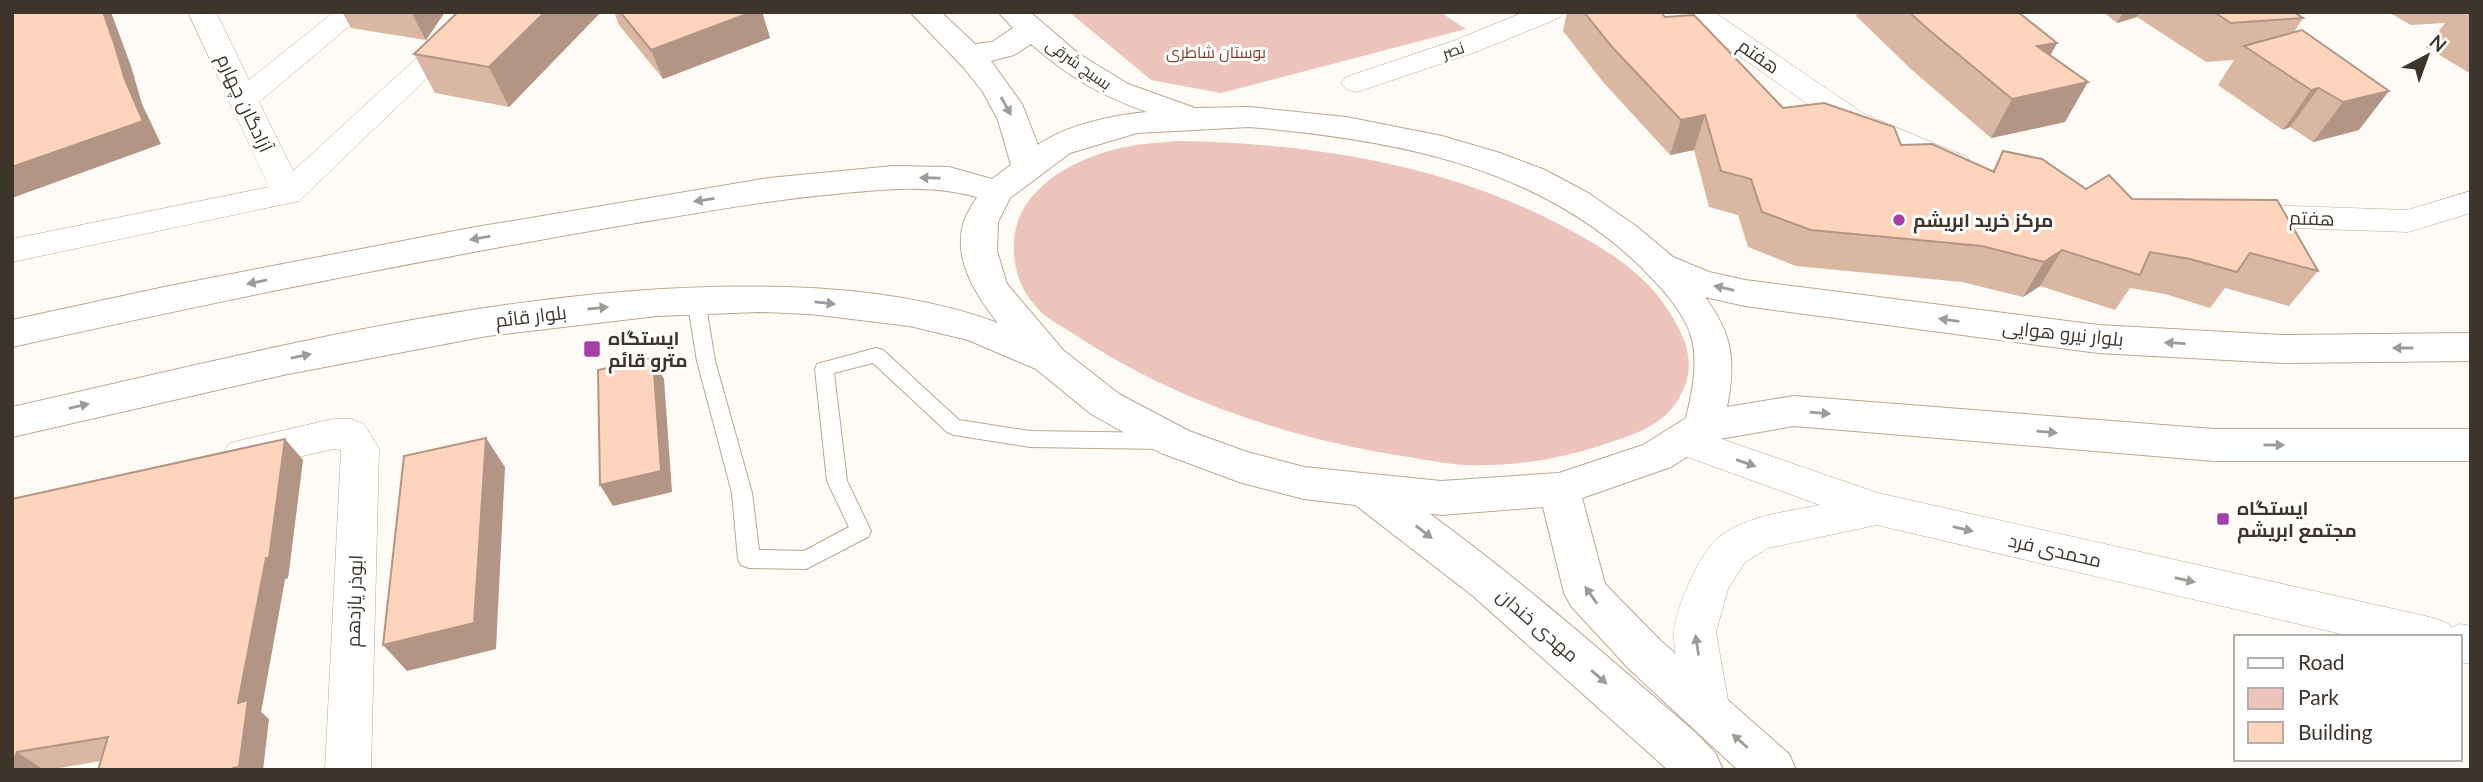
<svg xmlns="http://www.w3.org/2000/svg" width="2483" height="782" font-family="Lato,Cairo,sans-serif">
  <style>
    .green { fill: #ecc4bb }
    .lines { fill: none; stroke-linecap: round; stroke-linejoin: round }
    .service-casing { stroke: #b9a790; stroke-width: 2 }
    .minor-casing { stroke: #b9a790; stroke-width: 1 }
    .tertiary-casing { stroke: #b9a790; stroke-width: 2 }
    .secondary-casing { stroke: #b9a790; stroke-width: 2 }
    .service { fill: #fff; fill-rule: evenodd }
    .minor { fill: #fff; fill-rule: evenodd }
    .tertiary { fill: #fff; fill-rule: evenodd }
    .secondary { fill: #fff; fill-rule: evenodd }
    .wall { fill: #dab7a2 }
    .shaded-wall { fill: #b29584 }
    .building { fill: #fed5bc; stroke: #b29584; stroke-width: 2 }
    .oneway { fill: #9e9a96 }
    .poi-dot { fill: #a440a6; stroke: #fff; stroke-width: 2.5 }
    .labels { text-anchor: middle; stroke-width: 6; stroke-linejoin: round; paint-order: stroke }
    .far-street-label { font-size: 16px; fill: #3d352c; stroke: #fff }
    .far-park-label { font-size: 16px; fill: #863e32; stroke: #fff }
    .street-label { font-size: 19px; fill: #3d352c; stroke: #fff }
    .poi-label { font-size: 19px; font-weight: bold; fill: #3d352c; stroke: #fff; text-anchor: start }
  </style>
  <rect width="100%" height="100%" fill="#fefaf5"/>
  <path class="green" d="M1069,12H1440L1466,29L1221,93L1151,80Z
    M1176,141C1310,143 1447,164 1566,228C1604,248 1642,271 1666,307C1686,337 1698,364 1680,396C1666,424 1636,434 1608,443C1562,459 1513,467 1465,465C1446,464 1427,460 1409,457C1294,440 1175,401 1077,336C1065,328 1048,320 1038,309C1020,290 1013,268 1014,243C1015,190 1073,159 1120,148C1138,144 1157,143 1176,141Z"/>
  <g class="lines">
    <g class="service-casing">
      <path id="service" d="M696,294L702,295L705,300L715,361L752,493L759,550L804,551L849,527L827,481L815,369L817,364L876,348L883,350L959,420L1030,431L1163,433L1170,436L1173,441L1170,446L1163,449L1030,447L954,435L947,432L873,363L834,373L847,481L871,531L868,537L806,569L749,568L741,565L738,559L732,493L697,361L687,300L690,295Z"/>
    </g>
    <g class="minor-casing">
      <path id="minor" d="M188,12H216L249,80L334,12H366L259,102L293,171L445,32L455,29L465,32L469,38L299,201L12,262V239L269,187Z
        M1524,12H1563L1559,18L1476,52L1366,89L1356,92L1346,89L1341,83L1346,77L1456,40Z
        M1681,12H1714L1864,114L1967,157L1972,164L1967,171L1956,174L1945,171L1842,128L1685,18Z
        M2471,191V213L2408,232L2235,226L2223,223L2219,215L2223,207L2235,204L2407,210Z
        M333,419H351L364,424L379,449L371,770H325L341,450L333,449L242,470L228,466L223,455L228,444L242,440Z
        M1681,425L1878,493L2434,618L2449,624L2451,628L2460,624L2471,626V664L2460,662V637H2354L1877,525L1768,548L1745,562L1728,589L1716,632L1730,712L1724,726L1708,732L1692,726C1685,710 1673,651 1674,632C1675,610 1701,550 1719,537C1748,515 1786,512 1820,505L1668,450L1662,440L1668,430Z"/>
    </g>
    <g class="tertiary-casing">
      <path id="tertiary" d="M1368,476C1399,486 1426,512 1453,531C1537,594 1616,664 1696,733L1716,754L1723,770H1668L1473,596L1354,504L1348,492L1354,480Z"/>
    </g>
    <g class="secondary-casing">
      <path id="secondary" d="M910,12H941L975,44L992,42L1013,28L998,12H1030L1079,54L1128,84L1195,108L1249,107L1346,117L1442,136L1500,153L1545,170L1588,193L1636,226L1673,257L1709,272L1745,280L2098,325L2282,335L2471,333V361L2282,363L2098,353L1745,306L1705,297C1733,335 1736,361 1727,407L1794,396L2214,429H2471V461H2214L1794,426L1714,440L1671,467L1582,498L1605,584L1661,641L1789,754L1796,770H1738L1629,669L1571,606L1564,593L1543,507L1441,515L1304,499L1242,483L1161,453L1091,414L1036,369L968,340L910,326L810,314L759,312L657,316L487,336L283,375L12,437V407C261,351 529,279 785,287C856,289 931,298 998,323C976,295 952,259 964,221C967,213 973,204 977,197C930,184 884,189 835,194C768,200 703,212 636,223C427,259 219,300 12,347V320L169,286L470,228L769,178L893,166L949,167L992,179L1011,165L998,120L983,92L964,68ZM1031,44C1069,77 1099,95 1147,112C1113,115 1066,125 1038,145L1022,104L991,61L1014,55ZM1249,127C1390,139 1534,164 1640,266C1659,285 1685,312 1692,339C1698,365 1692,393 1686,418L1643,445L1559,473L1441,481L1304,467L1247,452L1189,431L1119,394L1063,350L1007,284L997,251L998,222L1010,198L1070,153L1137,133Z"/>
    </g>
    <use href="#service" class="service"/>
    <use href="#minor" class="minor"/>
    <use href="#tertiary" class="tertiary"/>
    <use href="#secondary" class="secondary"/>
  </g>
  <path class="wall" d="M342,12H445L426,40L351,28Z
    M458,12H601L509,107L435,93L414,54Z
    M614,12H762L770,38L663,79L619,25Z
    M1567,12H1661L1665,17L1783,108L1901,145L1992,172L2003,151L2086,189L2132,199L2318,271L2289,306L2225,288L2210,308L2165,294L2130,288L2115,310L2040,286L2023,297L1962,282L1796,266L1748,247L1738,215L1709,207L1694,150L1670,155L1603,82L1563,31Z
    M1858,12H2018L2065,122L1991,138L1912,70L1856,16Z
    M2103,12H2294L2303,18L2294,32L2302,30L2359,130L2313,142L2290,127L2283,130L2218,85L2234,60L2206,62L2137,17L2117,23Z
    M2388,12H2471V74L2426,47L2445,23L2411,25Z
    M285,439L303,460L288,578L285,579L261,712L269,719L101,761L47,770H12V499Z"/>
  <path class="shaded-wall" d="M103,12H111L131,66L142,104L161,144L12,198V167L125,80Z
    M411,12H445L426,40Z
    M545,12H601L509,107L489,67Z
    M752,12H762L770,38L663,79L651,50Z
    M2123,12H2139L2137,17L2117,23Z
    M2057,43L2036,83L2037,46Z
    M2088,82L2065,122L1991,138L2012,99Z
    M2319,88L2290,127L2283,130L2311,90Z
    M2389,91L2359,130L2313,142L2343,102Z
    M1705,115L1694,150L1670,155L1681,120Z
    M2062,250L2040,286L2023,297L2044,262Z
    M653,358L664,379L672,492L613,506L600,485Z
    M486,438L505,467L496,649L407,671L383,645Z
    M285,439L303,460L288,578L285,579L261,712L269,719L263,770H232L238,703Z
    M17,752L44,770H12V762Z"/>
  <path class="building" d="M12,12H103L114,43L125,80L143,121L12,167Z
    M458,12H545L489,67L414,54Z
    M620,12H752L651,50Z
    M1584,12H1661L1665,17L1694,15L1783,108L1824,103L1894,127L1901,145L1932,144L1994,172L2003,151L2042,159L2086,189L2109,175L2132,199L2277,200L2318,271L2250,253L2237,272L2190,259L2150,252L2140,275L2062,250L2044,262L1982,246L1811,230L1762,212L1751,179L1721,171L1705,115L1681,120L1612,47Z
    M1909,12H2018L2057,43L2037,46L2088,82L2012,99L1929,30Z
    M2214,12H2294L2303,18L2231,23Z
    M2302,30L2389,91L2343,102L2319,88L2311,90L2244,46Z
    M653,358L661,471L600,485L598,370Z
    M486,438L474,623L383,645L404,456Z
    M285,439L269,558H266L238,703L248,700L239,767L233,768L232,770H98L108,737L17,752L14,761L12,762V499Z"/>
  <defs><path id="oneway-solid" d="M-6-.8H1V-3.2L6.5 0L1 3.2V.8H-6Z" transform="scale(1.75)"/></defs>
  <g class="oneway">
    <use href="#oneway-solid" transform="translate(1006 106) rotate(61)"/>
    <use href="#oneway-solid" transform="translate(930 178) rotate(-179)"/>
    <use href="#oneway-solid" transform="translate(704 200) rotate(171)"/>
    <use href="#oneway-solid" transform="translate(480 238) rotate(170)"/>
    <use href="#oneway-solid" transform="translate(257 282) rotate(169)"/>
    <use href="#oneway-solid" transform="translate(1724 288) rotate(-167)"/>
    <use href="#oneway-solid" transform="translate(825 303) rotate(6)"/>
    <use href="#oneway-solid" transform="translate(598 308) rotate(-6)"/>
    <use href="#oneway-solid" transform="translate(1949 320) rotate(-173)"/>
    <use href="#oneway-solid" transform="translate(2175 343) rotate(-177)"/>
    <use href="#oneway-solid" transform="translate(2403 348) rotate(180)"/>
    <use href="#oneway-solid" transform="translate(301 356) rotate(-12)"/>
    <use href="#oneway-solid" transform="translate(79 406) rotate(-13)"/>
    <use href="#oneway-solid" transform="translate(1820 413) rotate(5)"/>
    <use href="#oneway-solid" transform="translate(2047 432) rotate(5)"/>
    <use href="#oneway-solid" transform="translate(2274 445)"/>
    <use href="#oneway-solid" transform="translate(1746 463) rotate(19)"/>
    <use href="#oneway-solid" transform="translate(1963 529) rotate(13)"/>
    <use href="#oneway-solid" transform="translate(1424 532) rotate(38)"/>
    <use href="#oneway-solid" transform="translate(2185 580) rotate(13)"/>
    <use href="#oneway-solid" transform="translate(1591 595) rotate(-125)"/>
    <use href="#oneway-solid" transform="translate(1697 645) rotate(-99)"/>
    <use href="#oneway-solid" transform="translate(1599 677) rotate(41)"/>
    <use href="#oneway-solid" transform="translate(1740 741) rotate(-138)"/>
  </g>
  <g class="poi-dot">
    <circle cx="1899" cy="220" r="7"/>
    <rect x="583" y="340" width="18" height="18" rx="3.5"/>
    <rect x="2216" y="512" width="14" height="14" rx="3.5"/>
  </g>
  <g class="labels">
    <g class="far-street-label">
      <text transform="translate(1453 50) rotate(-19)" y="6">نصر</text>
      <text transform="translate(1079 64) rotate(35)" y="6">بسیج شرقی</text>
    </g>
    <g class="far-park-label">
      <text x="1216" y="58">بوستان شاطری</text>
    </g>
    <g class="street-label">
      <text transform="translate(1759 56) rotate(35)" y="7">هفتم</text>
      <text transform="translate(245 103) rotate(65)" y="7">آزادگان چهارم</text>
      <text transform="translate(2312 218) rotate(2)" y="7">هفتم</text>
      <text transform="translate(531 316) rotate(-7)" y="7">بلوار قائم</text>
      <text transform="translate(2063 333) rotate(6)" y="7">بلوار نیرو هوایی</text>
      <text transform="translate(2055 550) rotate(13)" y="7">محمدی فرد</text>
      <text transform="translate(354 601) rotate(-88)" y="7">ابوذر یازدهم</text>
      <text transform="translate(1538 625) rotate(41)" y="7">مهدی خندان</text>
    </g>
    <g class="poi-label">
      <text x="1913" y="227">مرکز خرید ابریشم</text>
      <text x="608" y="345">ایستگاه<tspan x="608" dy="22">مترو قائم</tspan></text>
      <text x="2237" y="515">ایستگاه<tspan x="2237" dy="22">مجتمع ابریشم</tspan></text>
    </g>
  </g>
  <rect width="2483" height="782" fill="none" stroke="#3d352c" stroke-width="28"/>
  <rect x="2234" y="635" width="228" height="126" fill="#ffffff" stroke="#b1aeab" stroke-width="2"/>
  <rect x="2248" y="658" width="35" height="10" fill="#ffffff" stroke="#b1aeab" stroke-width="2"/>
  <text x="2298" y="670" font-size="21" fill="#3d352c">Road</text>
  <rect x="2248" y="688" width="35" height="21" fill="#ecc4bb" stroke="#b1aeab" stroke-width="2"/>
  <text x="2298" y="705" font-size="21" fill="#3d352c">Park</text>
  <rect x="2248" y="722" width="35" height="21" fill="#fed5bc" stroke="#b1aeab" stroke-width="2"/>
  <text x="2298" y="740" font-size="21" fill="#3d352c">Building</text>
  <g transform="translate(2427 56) rotate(41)" stroke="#ffffff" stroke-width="5" paint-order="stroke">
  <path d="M0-5L12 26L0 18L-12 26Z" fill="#3d352c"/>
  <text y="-10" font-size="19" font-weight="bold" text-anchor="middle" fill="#3d352c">N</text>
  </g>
</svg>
